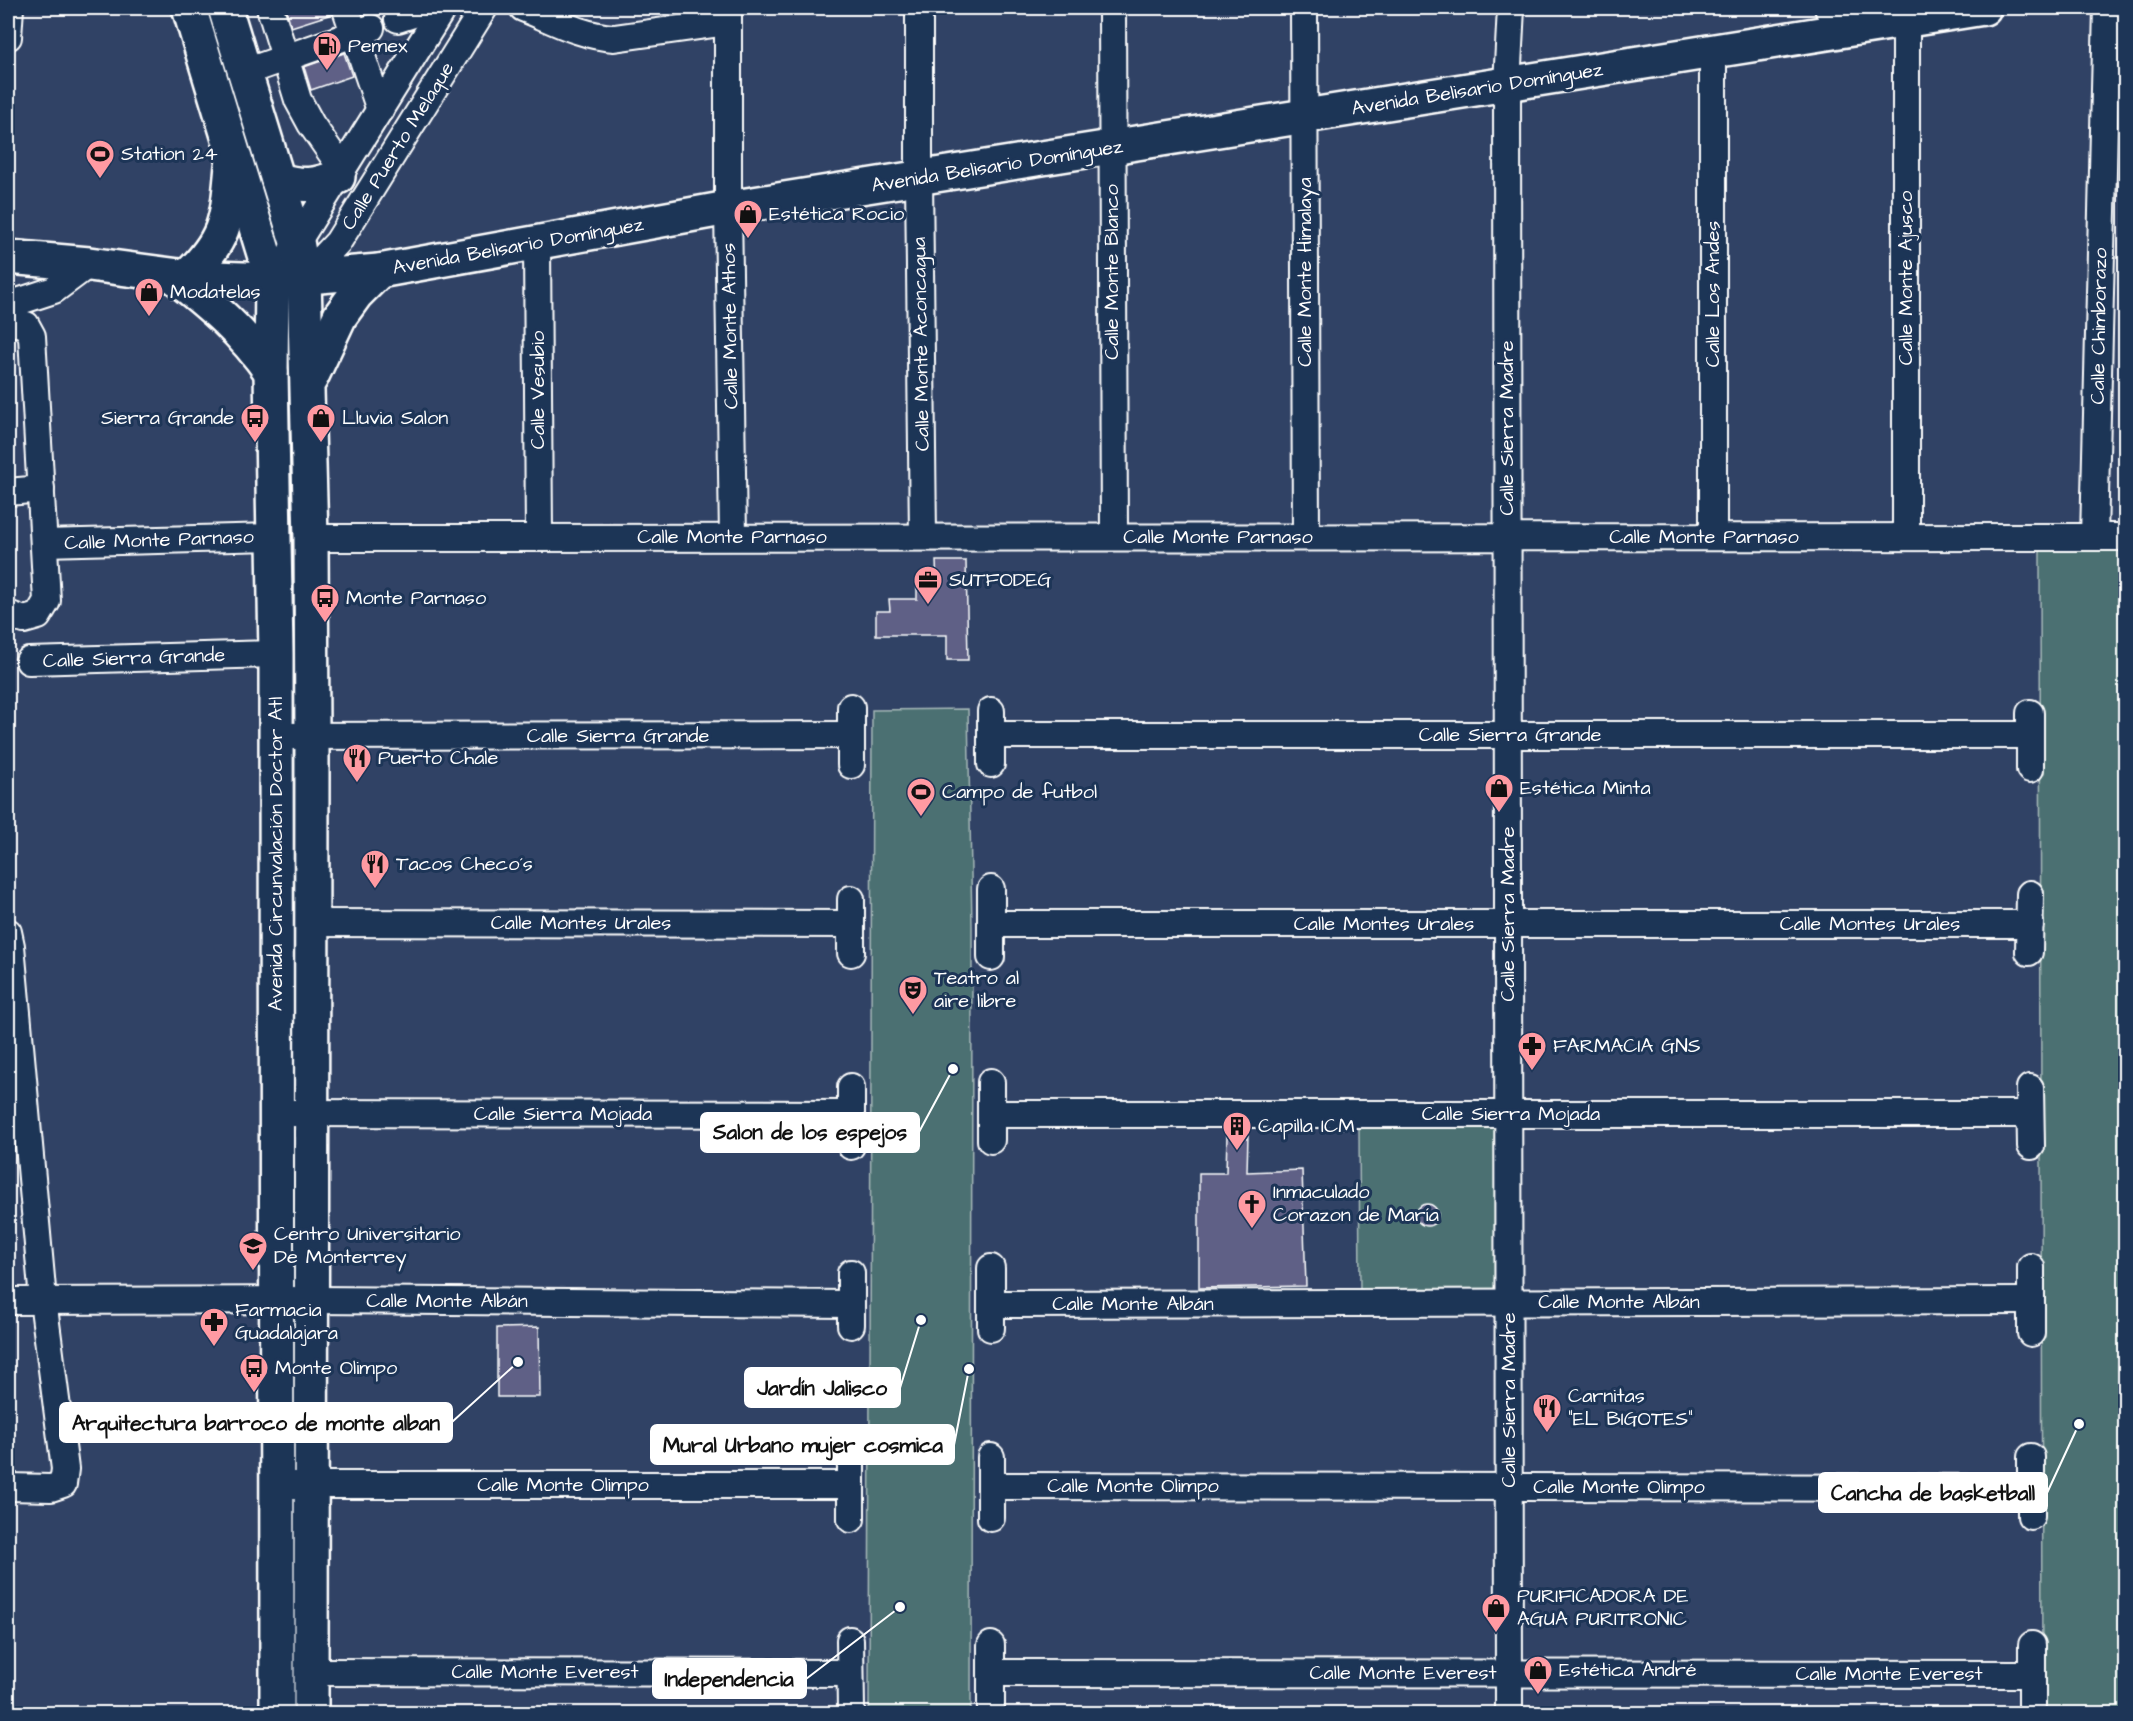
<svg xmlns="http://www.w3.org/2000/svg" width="2133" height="1721" viewBox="0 0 2133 1721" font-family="'Architects Daughter',sans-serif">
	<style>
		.green { fill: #4c7072; stroke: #a6b8b8; stroke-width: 1.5 }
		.building { fill: #5e6186; stroke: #fff; stroke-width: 1.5 }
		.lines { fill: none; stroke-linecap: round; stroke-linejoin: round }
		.minor-casing { stroke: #fff; stroke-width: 30 }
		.major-casing { stroke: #fff; stroke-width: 38 }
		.minor { stroke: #1d3557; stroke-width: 26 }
		.major { stroke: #1d3557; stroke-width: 33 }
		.labels { text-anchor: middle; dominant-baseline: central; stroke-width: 6; stroke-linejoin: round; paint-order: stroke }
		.poi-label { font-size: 20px; fill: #fff; stroke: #1d3557; text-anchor: start }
		.street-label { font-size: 20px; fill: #fff; stroke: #1d3557 }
		.leader { fill: none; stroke: #fff; stroke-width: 2 }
		.callout-dot { fill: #fff; stroke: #1d3557; stroke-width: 2 }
		.callout { fill: #fff; stroke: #fff; stroke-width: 2 }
		.callout-label { font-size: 21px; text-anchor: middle; font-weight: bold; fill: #111 }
	</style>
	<rect width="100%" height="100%" fill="#304265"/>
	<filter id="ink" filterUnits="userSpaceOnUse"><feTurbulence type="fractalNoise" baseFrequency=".0167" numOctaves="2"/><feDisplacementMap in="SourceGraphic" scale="12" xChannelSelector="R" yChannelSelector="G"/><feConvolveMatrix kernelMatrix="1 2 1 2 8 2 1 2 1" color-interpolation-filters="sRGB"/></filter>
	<g filter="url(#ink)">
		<g class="green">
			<path d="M2040 547 2125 548V1713H2042Z"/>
			<path d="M968 709 972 927 971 1713H869L872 710Z"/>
			<path d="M1359 1125 1497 1126 1496 1290 1360 1293Z"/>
		</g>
		<g class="building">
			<path d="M286 8H331L332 14 291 27Z"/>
			<path d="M344 53 352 76 311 90 304 67Z"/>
			<path d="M936 561H966L968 660H947V635H876V611H890L889 599H917V583H937Z"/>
			<path d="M1227 1135H1248L1247 1172 1302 1170 1306 1286 1199 1288V1173H1226Z"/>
			<circle cx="1427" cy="1215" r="11"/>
			<path d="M539 1327 540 1397H497V1328Z"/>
		</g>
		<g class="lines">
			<g class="minor-casing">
				<g id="minor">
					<path d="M270 8 298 100 311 124 343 170"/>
					<path d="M523 8C553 20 581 36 614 38L728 22"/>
					<path d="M728 8V208L733 537"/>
					<path d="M919 8V178L923 537"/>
					<path d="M1112 8 1114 537"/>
					<path d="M1304 8 1306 537"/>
					<path d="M1828 8 1838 31"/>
					<path d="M346 9 380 110"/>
					<path d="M398 19 432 8"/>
					<path d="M1906 20V537"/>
					<path d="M8 37 10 8"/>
					<path d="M1713 51V536"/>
					<path d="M245 72 371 28"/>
					<path d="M537 244 539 537"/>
					<path d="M291 252 443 8"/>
					<path d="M304 278 338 242 484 8"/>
					<path d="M8 305 54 290 89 264"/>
					<path d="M8 321 26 325 32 336 47 601 38 616 24 620 8 614"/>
					<path d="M8 492 41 489"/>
					<path d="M2094 537 2107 8"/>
					<path d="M311 538 2126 537"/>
					<path d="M44 543 274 537"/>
					<path d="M29 661 276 654"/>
					<path d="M2030 713V769"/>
					<path d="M991 735H2030"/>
					<path d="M276 736 851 735"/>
					<path d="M991 764V711"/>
					<path d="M851 765V707"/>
					<path d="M991 889V957"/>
					<path d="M312 923 851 924"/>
					<path d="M991 924H2030"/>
					<path d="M8 932 11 946 43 1300 65 1469 63 1484 51 1488 8 1487"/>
					<path d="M2029 952 2030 894"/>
					<path d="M851 953V899"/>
					<path d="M991 1082V1140"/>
					<path d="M2030 1088 2031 1146"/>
					<path d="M276 1113 851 1114"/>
					<path d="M991 1114H2030"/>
					<path d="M851 1146V1087"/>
					<path d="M2031 1267V1333"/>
					<path d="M851 1273V1325"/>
					<path d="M8 1301 312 1300 851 1304"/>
					<path d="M991 1304 2031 1301"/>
					<path d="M991 1328V1268"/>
					<path d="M991 1457V1518"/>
					<path d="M293 1485H851"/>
					<path d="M991 1486 2031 1488"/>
					<path d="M2031 1516V1457"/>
					<path d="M851 1519V1453"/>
					<path d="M850 1640 851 1709"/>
					<path d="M2032 1645V1705"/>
					<path d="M311 1672 850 1673"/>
					<path d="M991 1673 2032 1674"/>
					<path d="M991 1707V1645"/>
					<path d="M1509 1714 1507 84 1511 8"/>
				</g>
			</g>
			<g class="major-casing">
				<g id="major">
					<path d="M189 8 272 280 271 372 276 654 277 1714"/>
					<path d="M225 8 297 242 304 278 311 538 312 736 311 1714"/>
					<path d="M278 180C304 187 314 186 338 177"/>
					<path d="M8 257 89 264 187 277 272 280 379 271 728 208 1984 8"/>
					<path d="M174 276C212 306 243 332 271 372"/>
					<path d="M187 277C227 238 227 220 232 166"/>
					<path d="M311 378 340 316 356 294 379 271"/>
				</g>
			</g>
			<use href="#minor" class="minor"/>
			<use href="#major" class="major"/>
		</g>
	</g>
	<defs>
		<g id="fuel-pin" transform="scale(1.5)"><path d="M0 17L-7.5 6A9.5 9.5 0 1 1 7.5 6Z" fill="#ff9aa2" stroke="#1d3557"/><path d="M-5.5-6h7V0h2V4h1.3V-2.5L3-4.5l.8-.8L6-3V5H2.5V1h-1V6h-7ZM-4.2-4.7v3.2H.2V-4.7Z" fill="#111"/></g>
		<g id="stadium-pin" transform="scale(1.5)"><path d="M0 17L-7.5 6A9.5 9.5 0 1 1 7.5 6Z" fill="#ff9aa2" stroke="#1d3557"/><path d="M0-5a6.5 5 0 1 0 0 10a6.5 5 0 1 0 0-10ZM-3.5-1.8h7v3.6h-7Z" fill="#111"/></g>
		<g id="shop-pin" transform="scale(1.5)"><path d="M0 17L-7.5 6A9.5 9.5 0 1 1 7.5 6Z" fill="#ff9aa2" stroke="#1d3557"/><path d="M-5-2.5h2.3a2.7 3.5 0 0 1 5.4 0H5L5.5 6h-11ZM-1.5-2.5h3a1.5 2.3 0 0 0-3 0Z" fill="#111"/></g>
		<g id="bus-pin" transform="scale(1.5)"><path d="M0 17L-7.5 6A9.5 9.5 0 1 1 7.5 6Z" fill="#ff9aa2" stroke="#1d3557"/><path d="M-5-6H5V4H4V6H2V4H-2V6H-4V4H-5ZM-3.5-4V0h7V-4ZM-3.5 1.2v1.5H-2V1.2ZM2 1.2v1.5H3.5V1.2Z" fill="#111"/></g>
		<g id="office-pin" transform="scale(1.5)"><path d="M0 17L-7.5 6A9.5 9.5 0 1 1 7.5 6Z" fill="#ff9aa2" stroke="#1d3557"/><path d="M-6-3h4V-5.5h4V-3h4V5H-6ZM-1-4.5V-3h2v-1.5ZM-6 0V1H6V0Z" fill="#111"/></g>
		<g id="restaurant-pin" transform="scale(1.5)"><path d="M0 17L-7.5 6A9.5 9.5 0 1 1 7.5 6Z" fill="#ff9aa2" stroke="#1d3557"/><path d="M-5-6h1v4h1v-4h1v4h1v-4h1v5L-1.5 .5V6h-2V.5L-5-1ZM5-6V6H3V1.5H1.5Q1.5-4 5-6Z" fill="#111"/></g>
		<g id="theatre-pin" transform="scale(1.5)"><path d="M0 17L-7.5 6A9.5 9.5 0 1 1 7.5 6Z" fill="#ff9aa2" stroke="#1d3557"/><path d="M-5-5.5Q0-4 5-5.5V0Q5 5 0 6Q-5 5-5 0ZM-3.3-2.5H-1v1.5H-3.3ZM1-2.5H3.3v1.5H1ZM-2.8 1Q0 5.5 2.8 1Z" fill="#111"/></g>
		<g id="pharmacy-pin" transform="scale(1.5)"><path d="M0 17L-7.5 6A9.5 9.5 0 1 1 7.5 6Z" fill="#ff9aa2" stroke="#1d3557"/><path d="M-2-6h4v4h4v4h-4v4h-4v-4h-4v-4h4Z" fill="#111"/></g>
		<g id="building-pin" transform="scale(1.5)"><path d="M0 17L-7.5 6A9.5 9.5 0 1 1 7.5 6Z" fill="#ff9aa2" stroke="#1d3557"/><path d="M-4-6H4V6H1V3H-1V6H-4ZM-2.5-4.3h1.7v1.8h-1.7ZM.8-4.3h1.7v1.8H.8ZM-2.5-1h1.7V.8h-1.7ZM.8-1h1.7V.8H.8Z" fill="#111"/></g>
		<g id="church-pin" transform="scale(1.5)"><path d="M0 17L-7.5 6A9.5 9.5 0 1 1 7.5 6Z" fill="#ff9aa2" stroke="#1d3557"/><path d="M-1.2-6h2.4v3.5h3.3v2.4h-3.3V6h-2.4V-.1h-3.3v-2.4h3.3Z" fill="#111"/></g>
		<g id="university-pin" transform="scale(1.5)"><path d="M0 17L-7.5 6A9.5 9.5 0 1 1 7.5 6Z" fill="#ff9aa2" stroke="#1d3557"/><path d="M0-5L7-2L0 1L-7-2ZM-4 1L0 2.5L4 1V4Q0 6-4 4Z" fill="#111"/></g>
	</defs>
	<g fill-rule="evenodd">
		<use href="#fuel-pin" x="327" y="46"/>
		<use href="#stadium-pin" x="100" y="154"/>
		<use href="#shop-pin" x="748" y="214"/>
		<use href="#shop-pin" x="149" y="292"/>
		<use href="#bus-pin" x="255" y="418"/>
		<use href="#shop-pin" x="321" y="418"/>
		<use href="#office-pin" x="928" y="580"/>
		<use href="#bus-pin" x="325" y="598"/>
		<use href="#restaurant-pin" x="357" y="758"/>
		<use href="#shop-pin" x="1499" y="788"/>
		<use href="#stadium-pin" x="921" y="792"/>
		<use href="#restaurant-pin" x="375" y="864"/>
		<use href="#theatre-pin" x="913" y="990"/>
		<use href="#pharmacy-pin" x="1532" y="1046"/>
		<use href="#building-pin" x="1237" y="1126"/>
		<use href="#church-pin" x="1252" y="1204"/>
		<use href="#university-pin" x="253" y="1246"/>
		<use href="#pharmacy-pin" x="214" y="1322"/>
		<use href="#bus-pin" x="254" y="1368"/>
		<use href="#restaurant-pin" x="1547" y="1408"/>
		<use href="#shop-pin" x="1496" y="1608"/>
		<use href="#shop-pin" x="1538" y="1670"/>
	</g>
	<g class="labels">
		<g class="poi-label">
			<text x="348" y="46">Pemex</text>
			<text x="121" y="154">Station 24</text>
			<text x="769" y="214">Estética Rocio</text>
			<text x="170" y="292">Modatelas</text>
			<text x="234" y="418" text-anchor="end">Sierra Grande</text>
			<text x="342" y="418">Lluvia Salon</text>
			<text x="949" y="580">SUTFODEG</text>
			<text x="346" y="598">Monte Parnaso</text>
			<text x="378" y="758">Puerto Chale</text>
			<text x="1520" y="788">Estética Minta</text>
			<text x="942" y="792">Campo de futbol</text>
			<text x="396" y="864">Tacos Checo´s</text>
			<text x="934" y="978">Teatro al<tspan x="934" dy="23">aire libre</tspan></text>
			<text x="1553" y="1046">FARMACIA GNS</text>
			<text x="1258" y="1126">Capilla ICM</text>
			<text x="1273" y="1192">Inmaculado<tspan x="1273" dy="23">Corazon de María</tspan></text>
			<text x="274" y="1234">Centro Universitario<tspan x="274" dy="23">De Monterrey</tspan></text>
			<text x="235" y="1310">Farmacia<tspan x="235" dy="23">Guadalajara</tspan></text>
			<text x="275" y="1368">Monte Olimpo</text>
			<text x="1568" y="1396">Carnitas<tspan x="1568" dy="23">"EL BIGOTES"</tspan></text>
			<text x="1517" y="1596">PURIFICADORA DE<tspan x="1517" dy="23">AGUA PURITRONIC</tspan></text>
			<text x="1559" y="1670">Estética André</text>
		</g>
		<g class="street-label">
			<text transform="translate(1477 89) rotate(-9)">Avenida Belisario Domínguez</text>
			<text transform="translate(398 146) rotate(-58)">Calle Puerto Melaque</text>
			<text transform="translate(997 166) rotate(-9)">Avenida Belisario Domínguez</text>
			<text transform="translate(518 246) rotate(-10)">Avenida Belisario Domínguez</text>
			<text transform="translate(1112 272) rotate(-90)">Calle Monte Blanco</text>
			<text transform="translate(1305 272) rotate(-90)">Calle Monte Himalaya</text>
			<text transform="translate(1906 278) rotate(-90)">Calle Monte Ajusco</text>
			<text transform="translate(1713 294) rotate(-90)">Calle Los Andes</text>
			<text transform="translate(730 326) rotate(-91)">Calle Monte Athos</text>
			<text transform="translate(2099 326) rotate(-89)">Calle Chimborazo</text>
			<text transform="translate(921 344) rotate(-91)">Calle Monte Aconcagua</text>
			<text transform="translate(538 390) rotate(-90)">Calle Vesubio</text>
			<text transform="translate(1507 428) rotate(-90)">Calle Sierra Madre</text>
			<text x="732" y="537">Calle Monte Parnaso</text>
			<text x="1218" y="537">Calle Monte Parnaso</text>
			<text x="1704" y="537">Calle Monte Parnaso</text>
			<text transform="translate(159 540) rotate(-2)">Calle Monte Parnaso</text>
			<text transform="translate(134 658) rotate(-2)">Calle Sierra Grande</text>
			<text x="1510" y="735">Calle Sierra Grande</text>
			<text x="618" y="736">Calle Sierra Grande</text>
			<text transform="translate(276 854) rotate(-90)">Avenida Circunvalación Doctor Atl</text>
			<text transform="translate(1508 914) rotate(-90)">Calle Sierra Madre</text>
			<text x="581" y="923">Calle Montes Urales</text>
			<text x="1384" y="924">Calle Montes Urales</text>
			<text x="1870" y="924">Calle Montes Urales</text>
			<text x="563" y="1114">Calle Sierra Mojada</text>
			<text x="1511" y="1114">Calle Sierra Mojada</text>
			<text x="447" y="1301">Calle Monte Albán</text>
			<text x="1619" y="1302">Calle Monte Albán</text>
			<text x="1133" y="1304">Calle Monte Albán</text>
			<text transform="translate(1509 1400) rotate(-90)">Calle Sierra Madre</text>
			<text x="563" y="1485">Calle Monte Olimpo</text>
			<text x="1133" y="1486">Calle Monte Olimpo</text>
			<text x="1619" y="1487">Calle Monte Olimpo</text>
			<text x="545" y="1672">Calle Monte Everest</text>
			<text x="1403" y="1673">Calle Monte Everest</text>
			<text x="1889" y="1674">Calle Monte Everest</text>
		</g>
	</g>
	<path class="leader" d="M953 1069L919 1132M921 1320L900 1388M518 1362L452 1422M969 1369L954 1445M2079 1424L2047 1493M900 1607L806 1679"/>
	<g class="callout-dot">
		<circle cx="953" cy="1069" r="6"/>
		<circle cx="921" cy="1320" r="6"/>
		<circle cx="518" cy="1362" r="6"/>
		<circle cx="969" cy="1369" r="6"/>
		<circle cx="2079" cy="1424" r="6"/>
		<circle cx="900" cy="1607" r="6"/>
	</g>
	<g class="callout">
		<rect x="701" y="1113" width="218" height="39" rx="6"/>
		<rect x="745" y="1368" width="155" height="39" rx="6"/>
		<rect x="60" y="1403" width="392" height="39" rx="6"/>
		<rect x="651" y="1425" width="303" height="39" rx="6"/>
		<rect x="1819" y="1473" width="228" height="39" rx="6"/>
		<rect x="653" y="1659" width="153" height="39" rx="6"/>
	</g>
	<g class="callout-label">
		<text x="810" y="1139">Salon de los espejos</text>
		<text x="822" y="1395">Jardín Jalisco</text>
		<text x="256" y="1430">Arquitectura barroco de monte alban</text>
		<text x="803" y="1452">Mural Urbano mujer cosmica</text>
		<text x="1933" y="1500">Cancha de basketball</text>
		<text x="729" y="1686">Independencia</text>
	</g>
	<rect width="2133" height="1721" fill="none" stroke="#1d3557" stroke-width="30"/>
	<rect x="15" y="15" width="2103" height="1691" fill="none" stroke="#fff" stroke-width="2" filter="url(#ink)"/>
</svg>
